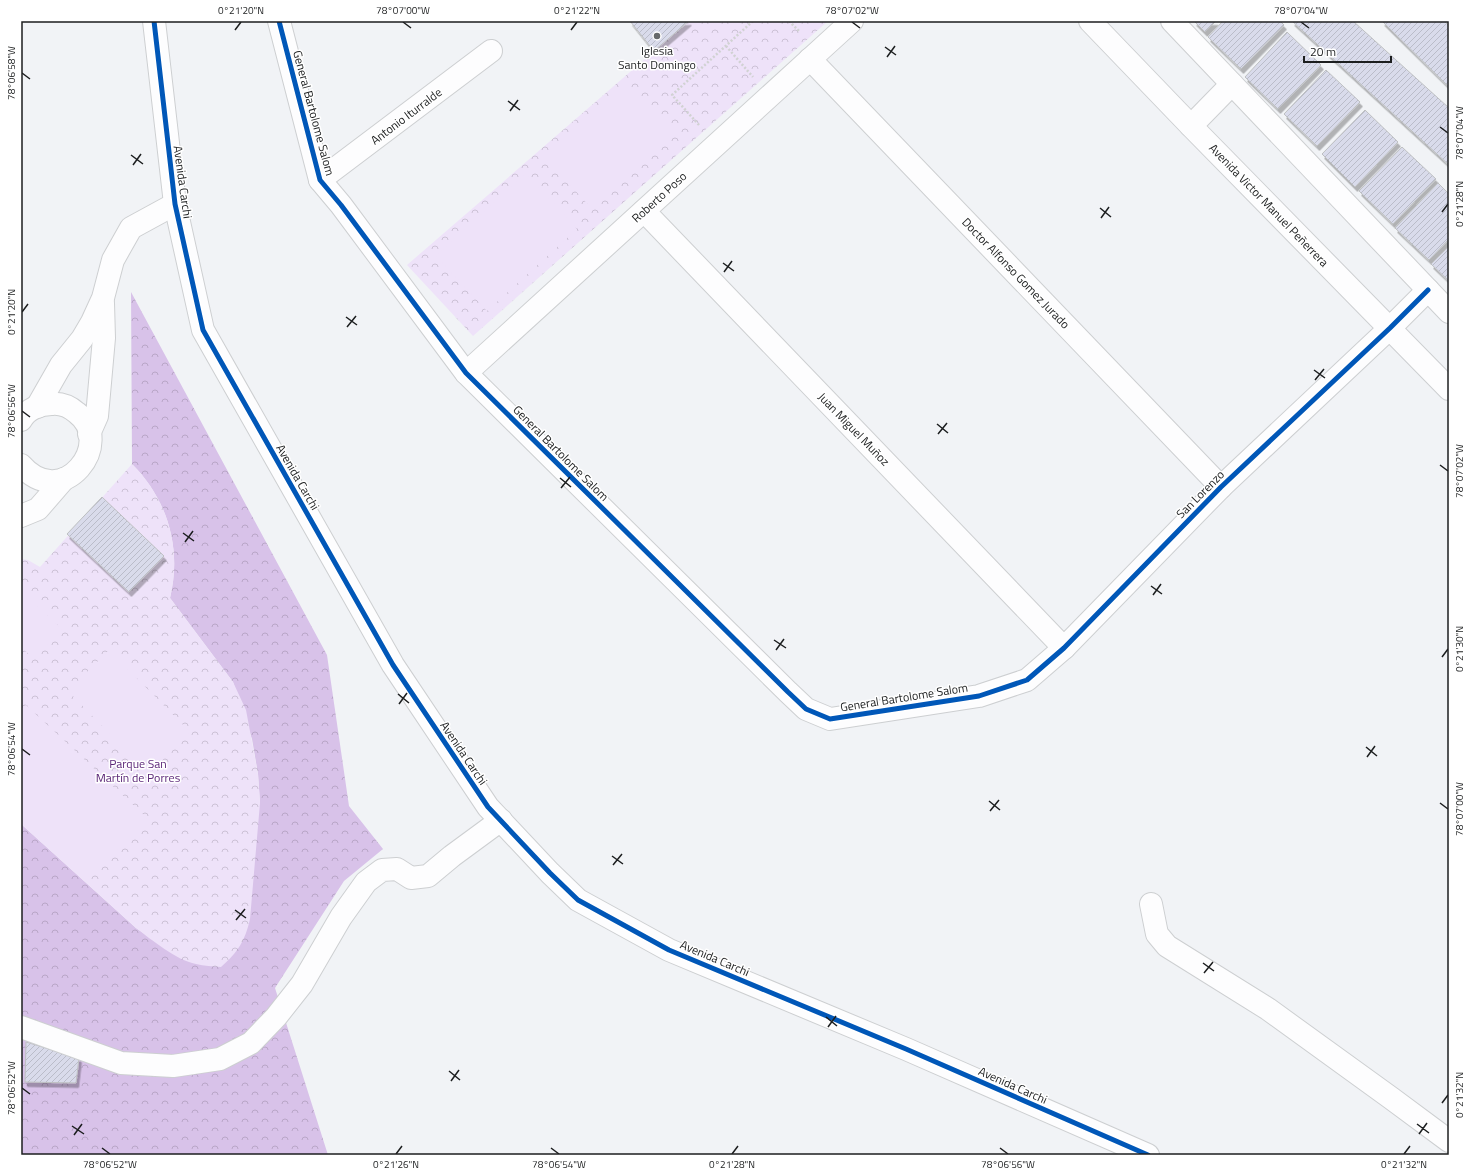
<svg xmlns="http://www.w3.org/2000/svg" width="1470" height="1176" viewBox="0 0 1470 1176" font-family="'Titillium Web',sans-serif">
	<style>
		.forest { fill: url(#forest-crowns) }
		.park { fill: url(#park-crowns) }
		.pitch { fill: #eee2f9 }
		.building { fill: url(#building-hatch); stroke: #bec0c2; filter: url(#shadow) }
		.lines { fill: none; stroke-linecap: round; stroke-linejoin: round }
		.minor-casing { stroke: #cdcfd1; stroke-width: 24 }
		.path { stroke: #d1d2d3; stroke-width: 2.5; stroke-dasharray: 2 2; stroke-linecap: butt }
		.minor { stroke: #fdfdfe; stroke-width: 22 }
		.cycleway-casing { stroke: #fff; stroke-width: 8 }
		.cycleway { stroke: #0057b8; stroke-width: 5 }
		.ticks { fill: none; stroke: #1c1e1f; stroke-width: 1.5 }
		.poi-dot { fill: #67696a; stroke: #fff; stroke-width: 1.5 }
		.labels { text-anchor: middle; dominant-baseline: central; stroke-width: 3; stroke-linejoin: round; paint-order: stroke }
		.poi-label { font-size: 12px; fill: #1c1e1f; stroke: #fff }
		.street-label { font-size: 12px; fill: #1c1e1f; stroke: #fff }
		.park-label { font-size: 12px; fill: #5a2577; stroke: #fff }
		.neatline { fill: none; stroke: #1c1e1f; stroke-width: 1.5 }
		.ticks-label { font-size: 10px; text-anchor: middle; fill: #1c1e1f }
	</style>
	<defs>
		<pattern id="forest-crowns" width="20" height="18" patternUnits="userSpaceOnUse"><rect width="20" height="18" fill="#d8c2e9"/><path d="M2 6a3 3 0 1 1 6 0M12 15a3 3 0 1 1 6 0" fill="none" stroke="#b9a6c7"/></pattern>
		<pattern id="park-crowns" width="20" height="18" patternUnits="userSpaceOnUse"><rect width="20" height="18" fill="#eee2f9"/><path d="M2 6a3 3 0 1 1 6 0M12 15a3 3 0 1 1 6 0" fill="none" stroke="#ccc1d5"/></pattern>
		<pattern id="building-hatch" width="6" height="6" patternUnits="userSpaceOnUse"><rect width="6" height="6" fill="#d9dbeb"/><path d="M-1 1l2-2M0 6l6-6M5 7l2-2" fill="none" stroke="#babcc9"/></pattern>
		<filter id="shadow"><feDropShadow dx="2.5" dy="4.5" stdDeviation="0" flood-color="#0004"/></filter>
	</defs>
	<rect width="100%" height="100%" fill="#f1f3f6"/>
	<path class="forest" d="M131 292 327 655 349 806 383 849 344 881 275 988 328 1155H21V824L136 928 179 957 260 803 258 774 252 739 233 682 170 598C182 549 168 500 132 464Z"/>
	<g class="park">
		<path d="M689 21H828L473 336 407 265Z"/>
		<path d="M132 464C168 500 182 549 170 598L233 682 246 710 258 774 260 803 250 919C245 941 238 952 221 967 213 966 204 966 196 964 176 960 152 940 136 928L21 824V559L28 560 40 567Z"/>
	</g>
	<g class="pitch">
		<path d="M629 85 674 135 593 210 547 160Z"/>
		<path d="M526 173 577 229 487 311 436 256Z"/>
		<path d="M21 590 62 629 34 659 21 647Z"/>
		<path d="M109 650 190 732 149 774 68 691Z"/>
		<path d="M26 705 147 818 89 880 21 817V710Z"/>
	</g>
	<g class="building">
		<path d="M630 21H689L654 51Z"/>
		<path d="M1194 21H1216L1205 32Z"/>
		<path d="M1223 21H1280L1284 25 1241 69 1208 37Z"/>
		<path d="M1292 21H1353L1449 108V165Z"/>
		<path d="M1382 21H1444L1449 26V87Z"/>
		<path d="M1287 32 1321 65 1278 109 1245 77Z"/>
		<path d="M1326 70 1360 102 1317 146 1284 114Z"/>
		<path d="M1365 110 1398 142 1355 187 1322 154Z"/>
		<path d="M1402 147 1436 179 1393 224 1359 191Z"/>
		<path d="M1438 183 1449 194V239L1429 260 1395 228Z"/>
		<path d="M1449 246V281L1431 264Z"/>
		<path d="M102 497 164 556 129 592 67 534Z"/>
		<path d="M26 1042 79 1058 76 1083 25 1082Z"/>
	</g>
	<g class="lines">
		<g class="minor-casing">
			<g id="minor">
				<path d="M154 21 175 204 203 330 393 665 488 807 550 873 578 900 669 950 906 1049 1148 1155"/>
				<path d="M279 21 320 180 341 205 466 373 788 692 806 709 830 719 979 696 1027 680 1064 648 1221 487 1390 328 1428 290"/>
				<path d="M1090 21 1191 126 1449 389"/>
				<path d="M1172 21 1449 312"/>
				<path d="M810 59 1221 487"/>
				<path d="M1191 126 1232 84"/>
				<path d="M320 180 491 51"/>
				<path d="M644 211 1064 648"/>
				<path d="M466 373 852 21"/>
				<path d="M37 407 61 365 82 339 92 322 103 298 113 260 131 228 175 204"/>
				<path d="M21 420C27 409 40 404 52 404 62 403 70 407 77 413 116 442 63 513 21 465"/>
				<path d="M89 434 97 416 104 338 103 303"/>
				<path d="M21 516 38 509 64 479"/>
				<path d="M1151 904 1157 934 1167 946 1268 1009 1391 1098 1449 1141"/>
				<path d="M21 1027 121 1063 173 1066 220 1059 251 1043 276 1017 302 984 341 917 366 882 382 870 397 869 411 878 428 876 452 856 501 820"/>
			</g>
		</g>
		<g class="path">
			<path d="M789 21 800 32"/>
			<path d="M726 46 753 77"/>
			<path d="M699 125 672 95 753 21"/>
		</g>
		<use href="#minor" class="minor"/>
		<g class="cycleway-casing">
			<g id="cycleway">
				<path d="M154 21 175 204 203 330 393 665 488 807 550 873 578 900 669 950 906 1049 1148 1155"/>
				<path d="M279 21 320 180 341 205 466 373 788 692 806 709 830 719 979 696 1027 680 1064 648 1221 487 1390 328 1428 290"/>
			</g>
		</g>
		<use href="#cycleway" class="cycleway"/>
	</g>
	<path class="ticks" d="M403 22 411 28M852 22 860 28M1301 22 1309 28M235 30 241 22M571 30 577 22M885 47 896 55M887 57 895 46M22 73 30 79M508 101 520 110M510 111 518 100M1440 127 1448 133M131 155 143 164M133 165 141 154M1100 208 1111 217M1442 212 1448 204M1101 218 1109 207M723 263 734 271M724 272 732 261M22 312 28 304M346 317 357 325M347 327 356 316M1314 370 1325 378M1315 380 1324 369M22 411 30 417M937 424 948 433M938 434 947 423M1440 465 1448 471M560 478 571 487M561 488 570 477M183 533 194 541M185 542 193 531M1151 586 1162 594M1153 595 1161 584M774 640 786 648M776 650 784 639M1442 657 1448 649M398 694 409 703M399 704 407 693M1366 747 1377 756M22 749 30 755M1367 757 1375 746M989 801 1000 810M1440 803 1448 809M990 811 999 800M612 856 623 864M613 865 622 854M235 910 246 918M236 920 245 909M1203 963 1214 971M1204 973 1213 962M826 1017 837 1026M828 1027 836 1016M449 1071 460 1080M451 1081 459 1070M22 1088 30 1094M1442 1103 1448 1095M1417 1124 1429 1133M72 1126 84 1134M1419 1134 1427 1123M74 1135 82 1124M102 1148 110 1154M551 1148 559 1154M1000 1148 1008 1154M396 1154 402 1146M732 1154 738 1146M1404 1154 1410 1146"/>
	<circle class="poi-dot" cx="657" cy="36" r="4"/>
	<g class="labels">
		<g class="poi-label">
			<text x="657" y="50">Iglesia<tspan x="657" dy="14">Santo Domingo</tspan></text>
		</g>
		<g class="street-label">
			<text transform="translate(314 113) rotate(75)">General Bartolome Salom</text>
			<text transform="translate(406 116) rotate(-37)">Antonio Iturralde</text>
			<text transform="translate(183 182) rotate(82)">Avenida Carchi</text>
			<text transform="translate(659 197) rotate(-42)">Roberto Poso</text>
			<text transform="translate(1269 205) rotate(46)">Avenida Victor Manuel Peñerrera</text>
			<text transform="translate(1016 273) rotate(46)">Doctor Alfonso Gomez Jurado</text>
			<text transform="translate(854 429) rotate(46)">Juan Miguel Muñoz</text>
			<text transform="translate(561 453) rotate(45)">General Bartolome Salom</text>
			<text transform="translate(298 477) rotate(60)">Avenida Carchi</text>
			<text transform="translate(1200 494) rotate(-45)">San Lorenzo</text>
			<text transform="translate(904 697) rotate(-9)">General Bartolome Salom</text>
			<text transform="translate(464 753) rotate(56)">Avenida Carchi</text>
			<text transform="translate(715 958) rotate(23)">Avenida Carchi</text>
			<text transform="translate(1013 1085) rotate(24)">Avenida Carchi</text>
		</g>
		<g class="park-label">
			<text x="138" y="763">Parque San<tspan x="138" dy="14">Martín de Porres</tspan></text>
		</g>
	</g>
	<rect width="1470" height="1176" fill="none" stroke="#ffffff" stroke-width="44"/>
	<path d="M1304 56v6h87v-6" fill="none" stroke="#1c1e1f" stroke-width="2"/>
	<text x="1310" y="56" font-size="12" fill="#1c1e1f" stroke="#ffffff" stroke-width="3" paint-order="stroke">20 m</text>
	<rect x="22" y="22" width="1426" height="1132" class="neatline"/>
	<g class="ticks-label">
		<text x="241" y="14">0°21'20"N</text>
		<text x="403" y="14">78°07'00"W</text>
		<text x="577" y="14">0°21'22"N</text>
		<text x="852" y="14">78°07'02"W</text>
		<text x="1301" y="14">78°07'04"W</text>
		<text transform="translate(11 73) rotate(-90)" y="4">78°06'58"W</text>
		<text transform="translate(1459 133) rotate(-90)" y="4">78°07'04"W</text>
		<text transform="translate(1459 204) rotate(-90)" y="4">0°21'28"N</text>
		<text transform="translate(11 312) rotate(-90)" y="4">0°21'20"N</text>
		<text transform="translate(11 411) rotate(-90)" y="4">78°06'56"W</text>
		<text transform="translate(1459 471) rotate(-90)" y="4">78°07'02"W</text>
		<text transform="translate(1459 649) rotate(-90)" y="4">0°21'30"N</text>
		<text transform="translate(11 749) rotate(-90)" y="4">78°06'54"W</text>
		<text transform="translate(1459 809) rotate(-90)" y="4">78°07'00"W</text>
		<text transform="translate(11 1088) rotate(-90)" y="4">78°06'52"W</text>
		<text transform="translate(1459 1095) rotate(-90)" y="4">0°21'32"N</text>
		<text x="110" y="1168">78°06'52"W</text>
		<text x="396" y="1168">0°21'26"N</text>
		<text x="559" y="1168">78°06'54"W</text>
		<text x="732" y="1168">0°21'28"N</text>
		<text x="1008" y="1168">78°06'56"W</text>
		<text x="1404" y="1168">0°21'32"N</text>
	</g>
</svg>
